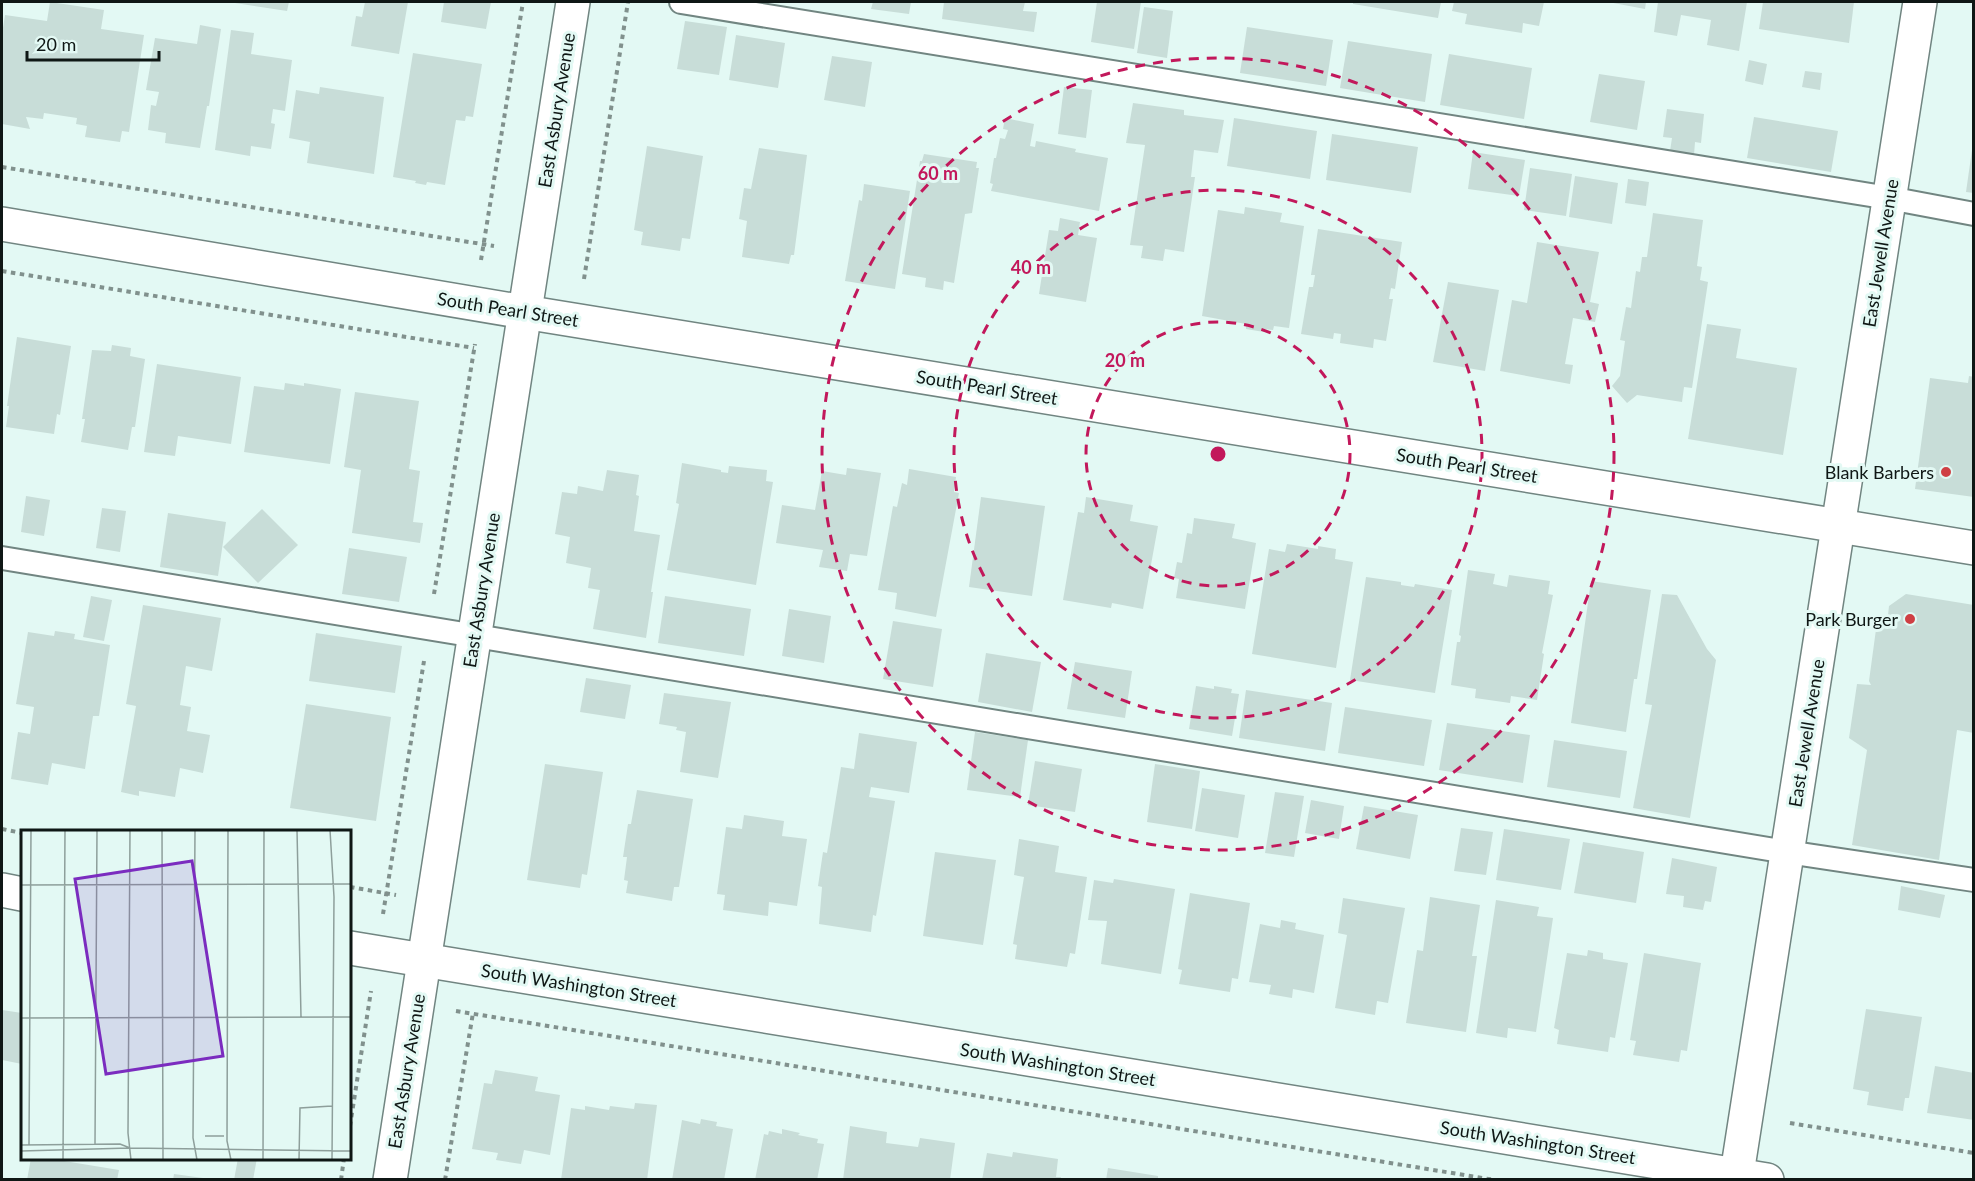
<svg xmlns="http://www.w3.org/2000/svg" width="1975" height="1181" viewBox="0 0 1975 1181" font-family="Lato,sans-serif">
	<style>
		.building { fill: #c8ddd8 }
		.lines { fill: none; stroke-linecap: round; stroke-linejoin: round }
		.lane-casing { stroke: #718581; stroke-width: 26 }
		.street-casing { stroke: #718581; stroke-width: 36 }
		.secondary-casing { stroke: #718581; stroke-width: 36 }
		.path { stroke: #81918d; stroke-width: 4; stroke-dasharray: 4.5 4.5; stroke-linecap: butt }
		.lane { stroke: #fff; stroke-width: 22 }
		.street { stroke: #fff; stroke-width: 33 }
		.secondary { stroke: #fff; stroke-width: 33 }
		.ring { fill: none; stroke: #c2185b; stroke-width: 3; stroke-dasharray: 10 8 }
		.poi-dot { fill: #cf3f44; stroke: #e3f9f4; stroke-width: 2 }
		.labels { text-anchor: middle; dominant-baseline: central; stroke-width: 6; stroke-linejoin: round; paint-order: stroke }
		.street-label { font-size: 18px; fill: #0f1715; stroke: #e3f9f4 }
		.poi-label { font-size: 18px; fill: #0f1715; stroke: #e3f9f4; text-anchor: end }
		.inset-road { fill: none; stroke: #8e9f9b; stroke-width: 1.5 }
		.view { fill: #7b2cbf; fill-opacity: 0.15; stroke: #7b2cbf; stroke-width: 3 }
		.inset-edge { fill: none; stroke: #0f1715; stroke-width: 3 }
		.centre { fill: #c2185b; stroke: #e3f9f4; stroke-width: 3 }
		.ring-label { font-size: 18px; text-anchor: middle; font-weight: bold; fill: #c2185b; stroke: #e3f9f4; stroke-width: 6; stroke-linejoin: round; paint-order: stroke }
	</style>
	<rect width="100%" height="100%" fill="#e3f9f4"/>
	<g class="building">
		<path d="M50 2 104 10 101 29 144 35 129 132 122 131 120 142 85 137 87 126 76 124 77 118 44 113 43 119 26 117 30 129 2 124V34L5 15 47 21Z"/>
		<path d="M235 2H289L287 11 235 3Z"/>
		<path d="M365 2H408L399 54 351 46 356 16 362 17Z"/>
		<path d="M444 2H491L486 29 441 22Z"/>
		<path d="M873 2H911L909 14 871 9Z"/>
		<path d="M944 2H1025L1023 11 1037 12 1034 32 942 19Z"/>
		<path d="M1097 2H1141L1134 49 1091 42Z"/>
		<path d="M1353 2H1441L1438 18 1353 4Z"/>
		<path d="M1454 2H1544L1539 26 1523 23 1522 33 1465 24 1467 14 1452 11Z"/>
		<path d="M1608 2H1646L1645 9Z"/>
		<path d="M1658 2H1747L1739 51 1707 45 1711 20 1681 15 1677 36 1654 32Z"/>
		<path d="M1763 2H1854L1849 43 1759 29Z"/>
		<path d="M1144 7 1173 11 1167 58 1137 53Z"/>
		<path d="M685 21 727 27 719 75 677 69Z"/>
		<path d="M200 25 221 29 209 106H207L200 148 165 143 166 133 148 130 151 105 156 106 159 92 146 90 155 38 197 44Z"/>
		<path d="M1247 27 1333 40 1326 86 1240 73Z"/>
		<path d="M231 30 254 33 251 54 292 60 285 111 273 109 271 123 275 124 271 149 251 146 250 156 215 150Z"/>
		<path d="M736 35 785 43 778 88 729 80Z"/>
		<path d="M1348 41 1432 54 1425 102 1340 88Z"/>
		<path d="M413 53 482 64 473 117 466 116 465 121 456 120 445 185 427 182 426 185 415 183 416 181 393 177Z"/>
		<path d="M1449 54 1532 68 1524 119 1440 105Z"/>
		<path d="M832 56 872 62 865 107 824 100Z"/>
		<path d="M1749 60 1767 64 1763 85 1745 81Z"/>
		<path d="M1805 71 1822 73 1820 90 1802 87Z"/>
		<path d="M1599 74 1645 81 1637 130 1590 122Z"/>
		<path d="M320 87 384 97 374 174 307 163 310 142 289 138 296 90 319 94Z"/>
		<path d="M1064 87 1092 90 1086 138 1058 134Z"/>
		<path d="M1133 103 1184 110V115L1224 120 1218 153 1194 150 1191 177H1195L1184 252 1165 249 1163 261 1141 258 1143 246 1130 245 1145 145 1126 143Z"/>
		<path d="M1667 109 1704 114 1701 143 1695 142 1694 155 1670 151 1672 138 1663 137Z"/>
		<path d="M1754 117 1838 131 1831 172 1747 158Z"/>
		<path d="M1005 118 1034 124 1030 146 1035 147 1036 141 1076 149 1075 152 1108 158 1099 211 991 191 993 184 990 183 994 158H996L1000 138 1005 139 1008 130 1003 129Z"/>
		<path d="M1234 118 1317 131 1310 179 1227 166Z"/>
		<path d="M1332 134 1418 147 1411 193 1326 180Z"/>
		<path d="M647 146 703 156 690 239 682 238 680 251 641 245 643 232 634 230Z"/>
		<path d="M759 148 807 155 794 255H791L789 264 742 257 747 221 739 219 744 188 751 189Z"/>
		<path d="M1972 150H1974V193L1966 192Z"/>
		<path d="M1473 152 1525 160 1519 196 1468 189Z"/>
		<path d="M924 154 977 162 976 168H979L972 213 965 214 954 283 944 281 943 290 925 287 926 278 902 274 920 161H922Z"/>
		<path d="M1530 168 1572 174 1566 216 1524 210Z"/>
		<path d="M1575 176 1618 183 1612 224 1569 217Z"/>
		<path d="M1628 179 1649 182 1646 206 1625 203Z"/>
		<path d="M864 184 910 191 895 289 845 281 859 200 862 201Z"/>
		<path d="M1245 207 1282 213 1280 222 1304 226 1289 328 1274 326 1273 330 1265 329 1264 332 1246 329V324L1202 316 1218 210 1244 214Z"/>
		<path d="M1653 213 1703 220 1697 266 1702 267 1700 280 1708 282 1692 388 1684 387 1682 402 1637 395 1627 403 1612 386 1620 376 1625 341 1620 340 1626 307 1631 308 1636 271 1640 272 1642 257H1647Z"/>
		<path d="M1060 218 1080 222 1078 235 1097 238 1086 302 1039 294 1049 230 1058 231Z"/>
		<path d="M1318 229 1402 242 1395 289 1391 288 1389 299H1393L1386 341 1374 339 1373 348 1340 343 1341 334 1334 333 1333 339 1301 334 1309 287H1313L1315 275H1311Z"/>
		<path d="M1537 242 1599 252 1590 302 1599 304 1595 322 1573 318 1565 364 1573 365 1570 384 1500 371 1512 300 1527 303Z"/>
		<path d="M1448 282 1499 290 1485 371 1433 362Z"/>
		<path d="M1707 324 1741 329 1736 358 1797 368 1783 455 1688 439Z"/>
		<path d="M17 337 71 346 60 415 57 414 54 434 6 427 9 406H7Z"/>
		<path d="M112 345 131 348 130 356 145 359 135 427H132L128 450 81 442 85 419H82L92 350 111 351Z"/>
		<path d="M157 364 241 377 231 444 178 436 175 456 144 452Z"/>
		<path d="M1969 376 1974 377V497L1915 489 1930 378 1968 383Z"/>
		<path d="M285 383 304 386V383L341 389 330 464 244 452 254 386 284 390Z"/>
		<path d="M355 392 419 401 409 469 420 471 413 522 423 523 420 543 352 533 361 470 344 467Z"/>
		<path d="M682 463 721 470V472L728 473 729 466 767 470 766 481 773 482 756 585 667 570 679 504 676 503Z"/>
		<path d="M847 468 881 473 867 556 850 554 847 571 819 567 823 550 776 543 782 505 815 510 822 471 846 475Z"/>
		<path d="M909 469 956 477 954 492 959 493 936 617 895 609 897 593 878 590 893 506 897 507 902 483 907 485Z"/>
		<path d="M607 470 639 475 636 495 639 496 634 531 660 535 651 592H653L646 638 593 629 600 590 588 588 591 568 566 563 570 537 555 534 562 492 577 494 578 486 603 491Z"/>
		<path d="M26 496 50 500 44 536 21 532Z"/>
		<path d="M981 497 1045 506 1032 596 969 587Z"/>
		<path d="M1086 497 1133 505 1130 521 1158 526 1143 609 1112 603 1111 608 1063 600 1078 512 1084 513Z"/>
		<path d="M102 508 126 511 120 552 96 548Z"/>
		<path d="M262 509 298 545 258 583 223 547Z"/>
		<path d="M168 513 226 522 218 576 160 567Z"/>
		<path d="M1194 518 1235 524 1232 538 1256 543 1245 609 1176 598 1179 579 1174 578 1177 562 1182 563 1187 533 1192 534Z"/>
		<path d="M1287 544 1318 549V546L1336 549 1335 559 1353 562 1336 668 1252 654 1269 549 1285 552Z"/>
		<path d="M349 548 407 557 399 602 342 594Z"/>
		<path d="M1468 570 1495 574 1493 584 1507 587 1509 575 1550 581 1548 594 1553 595 1542 653 1544 654 1537 700 1511 696 1510 703 1475 698 1476 689 1451 685 1457 642H1460L1461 636 1459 635Z"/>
		<path d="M1366 577 1401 582V585L1414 587 1415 584 1452 590 1435 693 1350 680Z"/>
		<path d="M1591 581 1651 590 1637 679H1634L1626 732 1571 723Z"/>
		<path d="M1662 594 1677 595 1707 649 1716 660 1690 818 1633 808 1652 705 1645 704Z"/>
		<path d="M1906 594 1974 605V733L1957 730 1939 860 1852 845 1867 750 1849 738 1857 684 1871 685 1869 681 1877 622 1888 615 1889 606Z"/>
		<path d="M91 596 112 600 104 641 83 637Z"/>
		<path d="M665 596 751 609 744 656 658 643Z"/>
		<path d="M143 605 221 618 212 671 186 666 180 705 191 707 187 731 210 735 203 773 180 768 175 797 139 791V796L121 792 136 706 126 704Z"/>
		<path d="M789 609 831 616 824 663 782 656Z"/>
		<path d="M893 621 942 629 933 687 883 679Z"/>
		<path d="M55 631 75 634 74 639 110 645 99 716H93L85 769 52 763 48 785 11 779 18 732 30 734 34 707 16 704 28 632 54 636Z"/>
		<path d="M316 633 402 646 395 693 309 681Z"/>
		<path d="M986 653 1041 662 1032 712 978 702Z"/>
		<path d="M1075 662 1132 671 1125 718 1067 709Z"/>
		<path d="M586 678 631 685 625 719 580 712Z"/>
		<path d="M1196 686 1214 689V686L1232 689 1231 693 1239 694 1232 736 1189 729Z"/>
		<path d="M1246 690 1332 703 1325 751 1239 738Z"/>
		<path d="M664 693 731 702 718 778 680 772 686 732 676 730 677 727 659 724Z"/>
		<path d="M306 704 391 717 376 821 290 808Z"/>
		<path d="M1345 707 1432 720 1424 766 1338 753Z"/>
		<path d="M1447 723 1530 735 1523 783 1439 770Z"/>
		<path d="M975 732 1028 740 1020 797 967 790Z"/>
		<path d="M859 733 917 742 909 793 871 787 869 797 895 801 876 916 873 915 871 932 819 924 822 887 818 886 823 852 827 853 841 767 854 769Z"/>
		<path d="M1554 740 1627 751 1620 798 1547 787Z"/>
		<path d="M1035 761 1082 769 1075 812 1028 805Z"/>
		<path d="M545 764 603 772 587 875 582 874 580 888 527 880Z"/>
		<path d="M1155 764 1200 771 1192 829 1147 822Z"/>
		<path d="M1202 788 1245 795 1238 838 1195 831Z"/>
		<path d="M637 790 693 799 679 887H674L672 901 626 893 628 881 624 880 627 857H623L628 824H631Z"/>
		<path d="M1275 792 1304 796 1294 857 1265 853Z"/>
		<path d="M1311 800 1344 806 1339 839 1305 833Z"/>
		<path d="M1364 806 1418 815 1410 859 1356 849Z"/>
		<path d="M744 815 784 821 782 836 807 839 797 906 769 902 768 916 723 910 725 895 717 894 726 827 742 829Z"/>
		<path d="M1461 828 1493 832 1486 875 1454 871Z"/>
		<path d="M1504 829 1570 839 1561 890 1496 880Z"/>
		<path d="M1019 839 1059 846 1055 872 1087 877 1075 954 1070 953 1067 967 1015 959 1017 945 1013 944 1024 877 1014 875Z"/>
		<path d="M1583 842 1644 852 1636 903 1574 893Z"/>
		<path d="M935 852 996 860 983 945 923 936Z"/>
		<path d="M1672 858 1717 867 1711 902 1705 901 1703 910 1683 907 1684 896 1666 894Z"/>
		<path d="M1114 879 1175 889 1161 974 1101 964 1107 921 1088 920 1094 880 1113 883Z"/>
		<path d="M1901 886 1945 895 1940 918 1898 910Z"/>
		<path d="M1190 893 1250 903 1238 979 1232 978 1230 992 1179 984 1182 970 1178 969Z"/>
		<path d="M1430 897 1480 905 1472 956H1477L1466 1032 1406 1023 1417 950 1423 951Z"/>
		<path d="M1343 898 1405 908 1388 1003 1377 1001 1375 1015 1335 1008 1347 935 1338 933Z"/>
		<path d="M1496 900 1539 907 1537 916 1553 918 1536 1032 1508 1028 1507 1038 1476 1033Z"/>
		<path d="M1281 920 1296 923 1295 929 1324 935 1314 993 1293 989 1292 998 1269 994 1271 985 1249 982 1260 924 1280 928Z"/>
		<path d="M1588 950 1603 953V959L1628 963 1615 1038 1610 1037 1608 1052 1557 1044 1559 1030 1554 1028 1567 953 1587 956Z"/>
		<path d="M1644 953 1701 963 1687 1051 1681 1050 1679 1062 1633 1055 1636 1041 1630 1040Z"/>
		<path d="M1866 1009 1922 1017 1909 1098H1905L1903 1111 1867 1105 1869 1092 1853 1089Z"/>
		<path d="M2 1010 22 1013V1064L2 1060Z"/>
		<path d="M1935 1066 1974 1073V1120L1927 1113Z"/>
		<path d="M495 1070 538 1077 535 1091 560 1095 550 1155 524 1150 521 1164 496 1160 498 1153 472 1149 484 1083 492 1084Z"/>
		<path d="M635 1103 657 1105 647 1180H561L571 1108 585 1110V1106L609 1110 610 1106 634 1109Z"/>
		<path d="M701 1119 717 1122 716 1126 733 1129 724 1180H672L682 1120 700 1124Z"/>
		<path d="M850 1126 887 1132 886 1143 918 1147 920 1138 955 1143 950 1180H843Z"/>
		<path d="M782 1129 800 1133 798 1135 818 1139 817 1143 824 1144 817 1180H755L764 1134 768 1135 769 1131 782 1134Z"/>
		<path d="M1013 1152 1058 1159 1056 1177H1061L1060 1180H982L987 1153 1012 1157Z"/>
		<path d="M31 1158H46L119 1170 117 1180H27Z"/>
		<path d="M238 1158H257L253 1180H234Z"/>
		<path d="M1108 1168 1158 1176V1180H1106Z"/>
		<path d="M174 1174 203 1178V1180H173Z"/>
	</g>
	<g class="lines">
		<g class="lane-casing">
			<g id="lane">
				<path d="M681 2 1889 198 1974 214"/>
				<path d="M2 558 1787 852 1974 880"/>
			</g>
		</g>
		<g class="street-casing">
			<g id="street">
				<path d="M2 890 22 894"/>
				<path d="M350 948 1767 1180"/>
				<path d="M390 1180 573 2"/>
				<path d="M1736 1180 1920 2"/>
			</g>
		</g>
		<g class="secondary-casing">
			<path id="secondary" d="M2 224 524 312 1974 548"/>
		</g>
		<g class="path">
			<path d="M2 167 494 246"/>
			<path d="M481 260 523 2"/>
			<path d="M2 271 474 348"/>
			<path d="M584 279 628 2"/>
			<path d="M434 594 475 344"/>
			<path d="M2 829 22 833"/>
			<path d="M350 887 396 895"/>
			<path d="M383 914 424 661"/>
			<path d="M456 1011 1495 1180"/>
			<path d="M1790 1123 1974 1153"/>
			<path d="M350 1126 371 991"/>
			<path d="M341 1180 344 1158"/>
			<path d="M445 1180 473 1013"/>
		</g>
		<use href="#lane" class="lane"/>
		<use href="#street" class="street"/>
		<use href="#secondary" class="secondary"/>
	</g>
	<g class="ring">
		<circle cx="1218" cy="454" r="132"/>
		<circle cx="1218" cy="454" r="264"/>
		<circle cx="1218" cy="454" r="396"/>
	</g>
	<g class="poi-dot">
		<circle cx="1946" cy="472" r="6"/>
		<circle cx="1910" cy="619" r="6"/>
	</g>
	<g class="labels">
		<g class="street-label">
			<text transform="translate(556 110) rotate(-81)">East Asbury Avenue</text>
			<text transform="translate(1880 253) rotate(-81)">East Jewell Avenue</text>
			<text transform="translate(508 309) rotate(9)">South Pearl Street</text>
			<text transform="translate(987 387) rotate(9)">South Pearl Street</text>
			<text transform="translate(1467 465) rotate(9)">South Pearl Street</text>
			<text transform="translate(481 590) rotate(-81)">East Asbury Avenue</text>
			<text transform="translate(1806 733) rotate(-81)">East Jewell Avenue</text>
			<text transform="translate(579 985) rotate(9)">South Washington Street</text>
			<text transform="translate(1058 1064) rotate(9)">South Washington Street</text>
			<text transform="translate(406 1071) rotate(-81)">East Asbury Avenue</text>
			<text transform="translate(1538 1142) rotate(9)">South Washington Street</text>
		</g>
		<g class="poi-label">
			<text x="1934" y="472">Blank Barbers</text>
			<text x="1898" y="619">Park Burger</text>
		</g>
	</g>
	<g transform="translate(21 830)">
		<rect width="330" height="330" fill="#e3f9f4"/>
		<path class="inset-road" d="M109 0 107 303 110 330M141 0 142 330M174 0 172 308 176 330M207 0 206 311 210 330M276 0 280 187M309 0 313 67 311 330M0 55 330 54M0 188 330 187M184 306H203M74 314 76 0M0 315 99 314 109 318M8 315 10 0M0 321 109 318 330 321M42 330 44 0M242 330 243 0M278 330 279 278 311 276"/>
		<path class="view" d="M171 31 202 226 85 244 54 49Z"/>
		<rect width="330" height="330" class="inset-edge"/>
	</g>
	<circle cx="1218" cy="454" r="9" class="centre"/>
	<g class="ring-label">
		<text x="938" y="180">60 m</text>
		<text x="1031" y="274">40 m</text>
		<text x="1125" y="367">20 m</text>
	</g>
	<rect width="1975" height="1181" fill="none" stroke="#0f1715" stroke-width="6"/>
	<path d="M27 51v9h132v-9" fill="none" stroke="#0f1715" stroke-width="3"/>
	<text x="36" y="51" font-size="18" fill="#0f1715" stroke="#e3f9f4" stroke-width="4.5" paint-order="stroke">20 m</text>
</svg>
